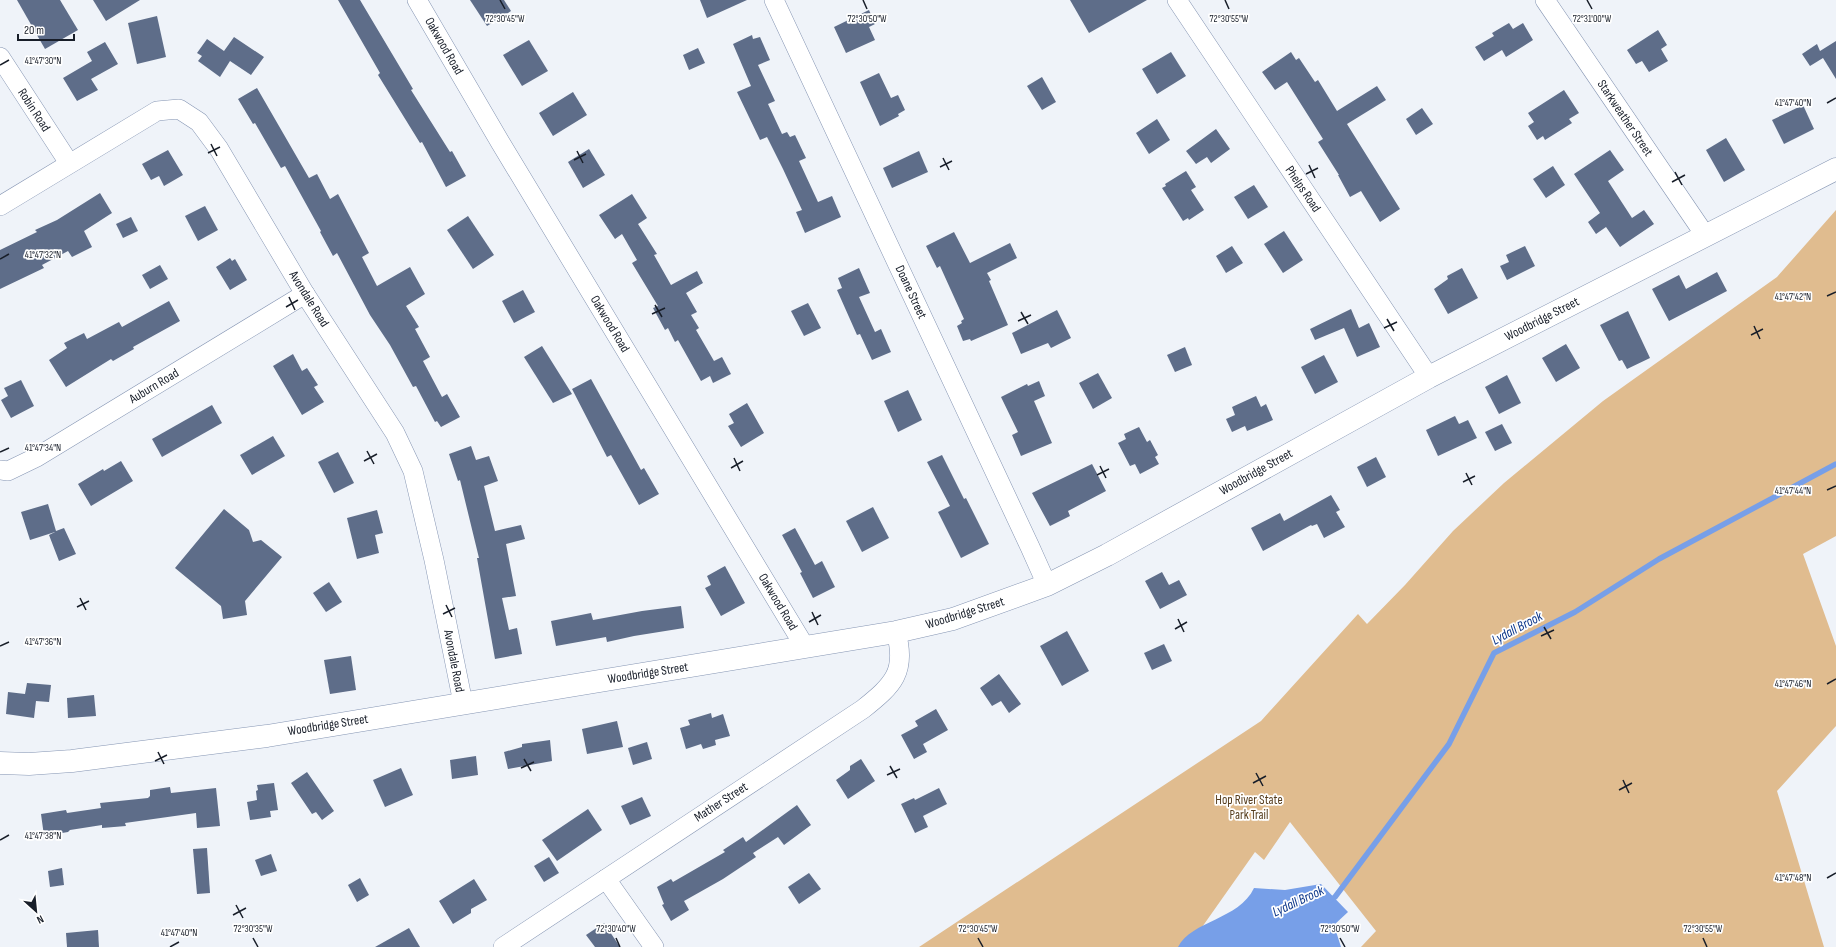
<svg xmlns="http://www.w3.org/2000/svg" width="1836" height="947" viewBox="0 0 1836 947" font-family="'Sofia Sans Condensed',sans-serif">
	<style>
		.green { fill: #e0bc8f }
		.water { fill: #779fe8 }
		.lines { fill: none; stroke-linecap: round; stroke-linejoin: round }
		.stream { stroke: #779fe8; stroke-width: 5.5 }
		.building { fill: #5e6d89 }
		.minor-casing { stroke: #8595b3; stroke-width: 20 }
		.secondary-casing { stroke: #8595b3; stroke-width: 23 }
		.minor { stroke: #fff; stroke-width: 19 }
		.secondary { stroke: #fff; stroke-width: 22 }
		.ticks { fill: none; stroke: #181e29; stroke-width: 1.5 }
		.labels { text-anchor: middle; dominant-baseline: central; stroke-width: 3.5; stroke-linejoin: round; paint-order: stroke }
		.street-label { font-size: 13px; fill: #181e29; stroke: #fff }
		.park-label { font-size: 13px; fill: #553c1c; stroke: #fff }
		.water-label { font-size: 14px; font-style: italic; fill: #0d378a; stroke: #fff }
		.ticks-label { font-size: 10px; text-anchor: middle; fill: #181e29; stroke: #fff; stroke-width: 3.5; stroke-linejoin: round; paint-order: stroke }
	</style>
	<rect width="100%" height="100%" fill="#eff3f9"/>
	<path class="green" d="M1836 210V536L1803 554 1836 646V726L1777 791 1824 947H1361L1376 931 1290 822 1264 860 1255 852 1188 947H919L1261 721 1358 614 1367 624 1405 585 1453 531 1504 483 1603 401 1777 277Z"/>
	<path class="water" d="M1321 884 1348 912 1334 925 1341 947H1178C1192 920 1239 920 1254 888L1285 890Z"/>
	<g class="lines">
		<path class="stream" d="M1330 900 1335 897 1449 744 1494 653 1575 612 1659 559 1836 464"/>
	</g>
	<g class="building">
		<path d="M17 0H60L78 30 45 49Z"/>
		<path d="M93 0H140L106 21Z"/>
		<path d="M338 0H360L413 89 411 90 450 152 452 151 466 176 446 187 422 142 420 143 378 75 380 73Z"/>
		<path d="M470 0H504L511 11 487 26Z"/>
		<path d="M700 0H747L707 18Z"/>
		<path d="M1070 0H1147L1089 33Z"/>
		<path d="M869 10 875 24 869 27 875 40 846 53 834 27Z"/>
		<path d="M157 16 166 57 137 64 128 23Z"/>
		<path d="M1509 23 1513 29 1523 23 1533 40 1506 57 1502 50 1484 61 1475 47 1494 36 1492 33Z"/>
		<path d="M1658 30 1667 45 1661 49 1668 61 1649 72 1642 61 1636 64 1627 50Z"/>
		<path d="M752 35 753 39 760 37 770 60 758 65 775 101 768 104 782 134 787 132 790 137 795 135 806 158 799 161 818 202 832 196 841 217 805 233 796 212 802 210 783 169 767 137 760 140 737 92 751 86 733 44Z"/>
		<path d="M234 37 264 57 251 75 230 61 220 77 198 61 202 56 197 53 207 39 224 51Z"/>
		<path d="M529 40 548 71 522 86 503 55Z"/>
		<path d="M1836 41V79L1823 58 1810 66 1802 54 1817 44 1820 51Z"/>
		<path d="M105 42 118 64 91 79 98 90 77 101 63 78 92 61 87 52Z"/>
		<path d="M698 48 705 63 689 70 683 55Z"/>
		<path d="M1171 52 1186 76 1157 94 1142 69Z"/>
		<path d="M1291 52 1296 60 1299 58 1315 82 1318 80 1337 111 1377 86 1386 100 1347 124 1400 209 1380 222 1361 191 1350 197 1338 175H1339L1318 142 1323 139 1287 82 1275 90 1262 72Z"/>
		<path d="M879 73 891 98 898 95 905 110 898 114 899 116 880 126 860 82Z"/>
		<path d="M1042 77 1056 102 1042 110 1027 86Z"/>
		<path d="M257 88 309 178 317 174 330 199 338 194 369 253 362 257 377 286 410 267 425 294 406 306 419 327 415 329 430 357 423 361 442 397 447 394 460 417 441 427 437 421 435 422 416 386 413 387 390 345 370 315 337 253 333 256 320 232 321 231 285 166 281 168 255 123 253 124 238 99Z"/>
		<path d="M1564 90 1579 113 1569 119 1572 123 1545 140 1543 136 1537 140 1528 126 1534 122 1528 113Z"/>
		<path d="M573 92 587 115 553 136 539 113Z"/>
		<path d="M1803 105 1814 129 1784 144 1772 120Z"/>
		<path d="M1422 108 1433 124 1416 135 1406 119Z"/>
		<path d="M1157 119 1170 140 1149 154 1136 133Z"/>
		<path d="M1216 129 1230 149 1211 163 1207 157 1196 164 1186 151Z"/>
		<path d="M1726 138 1745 170 1724 182 1706 150Z"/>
		<path d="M589 149 605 175 583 188 568 162Z"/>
		<path d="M168 150 183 175 164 186 159 176 151 180 142 164Z"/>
		<path d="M1610 150 1624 170 1608 181 1632 218 1644 210 1654 224 1620 247 1606 227 1596 234 1588 222 1600 213 1574 174Z"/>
		<path d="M919 151 928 172 892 188 883 168Z"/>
		<path d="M1553 166 1565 185 1546 198 1533 179Z"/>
		<path d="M1186 171 1196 187 1191 190 1204 210 1189 220 1188 218 1183 221 1162 188 1166 186 1165 184Z"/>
		<path d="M1254 185 1268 207 1248 219 1234 197Z"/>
		<path d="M100 193 112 213 84 231 92 247 72 257 68 251 42 265 44 268 0 289V250L37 232 35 230 57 220Z"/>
		<path d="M632 194 647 218 638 224 657 254 654 255 671 285 697 271 703 283 686 293 697 312 691 315 699 328 696 330 714 361 722 357 731 374 713 383 710 376 701 381 678 340 675 342 668 328 665 330 653 308 658 306 632 263 637 260 622 234 615 239 599 215Z"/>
		<path d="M205 206 218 230 198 241 185 216Z"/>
		<path d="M468 216 494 255 473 269 447 230Z"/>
		<path d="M131 217 138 231 123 238 116 224Z"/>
		<path d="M1284 231 1303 260 1283 273 1264 244Z"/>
		<path d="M954 232 970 263 1010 243 1017 258 987 273 991 280 989 281 1008 325 971 341 970 339 963 341 957 326 962 323 961 321 964 319 940 266 937 268 926 246Z"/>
		<path d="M1232 246 1243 263 1226 273 1216 256Z"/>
		<path d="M1525 246 1535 266 1507 280 1500 266 1509 262 1506 255Z"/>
		<path d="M230 258 232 261 235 259 247 280 230 290 216 267Z"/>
		<path d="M160 265 168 279 150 289 142 275Z"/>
		<path d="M859 268 870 293 859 297 875 332 881 329 891 352 872 360 860 334 857 335 837 290 842 288 838 278Z"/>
		<path d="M1462 268 1478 298 1448 314 1434 289 1448 279 1447 276Z"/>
		<path d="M1717 272 1727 291 1669 321 1652 289 1679 275 1686 289Z"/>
		<path d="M523 290 535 312 514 323 502 301Z"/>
		<path d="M169 301 180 321 133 347 134 349 113 361 111 359 66 387 49 360 67 348 64 343 84 333 87 339 119 322 122 327Z"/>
		<path d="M808 303 821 328 804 336 791 311Z"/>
		<path d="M1351 309 1359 328 1369 323 1380 347 1357 357 1344 328 1315 340 1310 329Z"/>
		<path d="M1057 310 1071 338 1051 348 1048 343 1021 354 1012 333Z"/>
		<path d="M1628 311 1650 358 1627 369 1622 360 1619 361 1600 325Z"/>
		<path d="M1566 344 1580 368 1556 382 1542 358Z"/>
		<path d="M542 346 572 394 553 403 524 357Z"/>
		<path d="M1185 347 1192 365 1175 372 1167 355Z"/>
		<path d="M293 354 302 371 307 368 318 385 314 387 324 402 302 415 273 366Z"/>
		<path d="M1324 355 1338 382 1315 394 1301 367Z"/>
		<path d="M1098 373 1112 398 1093 409 1079 383Z"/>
		<path d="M1507 375 1521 403 1499 414 1485 387Z"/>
		<path d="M591 379 641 470 644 468 659 494 639 505 611 455 607 457 572 389Z"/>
		<path d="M21 380 34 406 11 418 1 400 8 396 4 388Z"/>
		<path d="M1039 381 1045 396 1034 401 1052 443 1021 456 1012 435 1018 432 1001 397 1027 384 1028 386Z"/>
		<path d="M908 390 922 420 898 432 884 401Z"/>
		<path d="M1256 396 1261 407 1266 404 1273 420 1247 431 1245 426 1232 432 1226 419 1235 415 1232 407Z"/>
		<path d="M747 403 764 433 741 447 728 426 734 423 729 414Z"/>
		<path d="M212 405 222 423 162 457 152 439Z"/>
		<path d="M1455 416 1459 424 1468 420 1477 438 1438 456 1426 430Z"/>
		<path d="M1502 424 1512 443 1495 451 1485 432Z"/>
		<path d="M1139 427 1147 442 1150 440 1158 455 1155 457 1159 464 1140 474 1135 464 1130 466 1118 443 1126 439 1124 434Z"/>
		<path d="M273 436 285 456 252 475 240 455Z"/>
		<path d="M471 446 476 460 489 456 498 481 484 486 495 531 521 525 525 539 506 544 516 596 502 598 509 630 517 628 522 654 495 659 477 558H479L460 480 458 481 449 454Z"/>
		<path d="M338 452 354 483 334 493 318 462Z"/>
		<path d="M942 455 964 499 966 498 989 544 961 558 938 512 950 506 927 462Z"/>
		<path d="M1376 457 1386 477 1367 487 1357 467Z"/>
		<path d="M121 461 133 481 91 506 78 484 103 469 104 471Z"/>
		<path d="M1092 464 1106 491 1068 511 1070 516 1050 526 1032 493Z"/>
		<path d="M1331 495 1340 510 1336 512 1345 527 1324 538 1317 524 1312 526 1311 525 1263 551 1251 528 1280 513 1284 521Z"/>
		<path d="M48 504 56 531 64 528 76 554 59 561 49 535 55 532 30 540 21 512Z"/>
		<path d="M873 507 889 538 862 552 846 521Z"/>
		<path d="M224 509 249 530 253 542 261 540 282 557 245 601 247 615 223 619 221 606 175 568Z"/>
		<path d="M377 510 383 533 375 535 379 553 357 559 347 518Z"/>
		<path d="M795 528 815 565 822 561 835 587 813 598 800 573 802 572 782 535Z"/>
		<path d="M725 566 745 603 721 616 705 588 711 585 707 576Z"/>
		<path d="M1162 572 1169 585 1179 580 1187 595 1160 609 1145 581Z"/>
		<path d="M329 582 342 602 326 612 313 593Z"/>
		<path d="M681 606 684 628 634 636 607 642 606 637 556 646 551 621 591 613 593 620 642 611Z"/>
		<path d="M1067 631 1089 671 1062 686 1040 646Z"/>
		<path d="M1164 644 1172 661 1152 670 1144 653Z"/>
		<path d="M351 656 356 690 330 694 324 660Z"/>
		<path d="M999 674 1021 704 1009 713 1001 701 992 706 980 688Z"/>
		<path d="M27 683 51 685 49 702 36 701 34 718 6 714 8 692 25 694Z"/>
		<path d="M94 695 96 716 68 718 67 698Z"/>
		<path d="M936 709 948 730 923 744 927 752 914 759 901 735 918 726 915 721Z"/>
		<path d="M711 713 712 718 723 714 730 736 715 740 716 745 703 749 701 744 686 749 680 728 690 725 688 720Z"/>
		<path d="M617 721 623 747 587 754 582 729Z"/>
		<path d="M550 740 552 761 508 769 504 752 522 747V744Z"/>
		<path d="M647 742 652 759 633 765 628 748Z"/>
		<path d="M476 756 478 775 452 779 450 760Z"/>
		<path d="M861 759 875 781 848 799 836 780 850 770V766Z"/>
		<path d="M401 768 413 795 385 807 373 780Z"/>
		<path d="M307 772 334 811 322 820 316 812 312 814 291 783Z"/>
		<path d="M274 783 278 810 270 811 271 817 250 820 247 802 257 800 256 791 258 790 257 785Z"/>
		<path d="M170 787 171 793 216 788 220 826 197 828 196 813 125 823 126 826 102 828V825L70 830 68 832 44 836 41 814 66 810 67 813 101 808 100 803 148 798 150 796V790Z"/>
		<path d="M939 788 947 804 923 816 928 827 915 833 901 804 914 798 915 800Z"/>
		<path d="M642 797 651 816 630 825 621 806Z"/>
		<path d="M797 805 811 825 784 845 778 837 753 853 756 857 723 879 684 901 689 910 671 921 662 905 664 904 657 887 671 879 673 882 725 852 723 850 743 837 746 842Z"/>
		<path d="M588 809 602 830 557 861 542 840Z"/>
		<path d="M207 848 210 893 197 894 193 849Z"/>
		<path d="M271 854 277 871 261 876 255 860Z"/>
		<path d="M549 857 559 873 544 882 534 866Z"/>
		<path d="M62 868 64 885 50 887 48 871Z"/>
		<path d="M809 873 821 889 799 904 788 887Z"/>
		<path d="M360 878 369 895 357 902 348 885Z"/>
		<path d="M474 879 487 900 471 909V913L453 924 439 901Z"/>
		<path d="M604 923 620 947H595L586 935Z"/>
		<path d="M409 928 420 947H375Z"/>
		<path d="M98 930 99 947H67L66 933Z"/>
	</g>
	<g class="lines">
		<g class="minor-casing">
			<g id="minor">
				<path d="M417 0 500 142 805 647"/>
				<path d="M774 0 1030 547 1047 585"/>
				<path d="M1177 0 1429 377"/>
				<path d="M1545 0 1705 235"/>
				<path d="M0 57 69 163"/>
				<path d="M0 206 157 111 179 109 199 122 219 149 305 294 395 433 413 471 434 560 463 703"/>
				<path d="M0 470 8 471 37 457 305 294"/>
				<path d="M606 879 654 947"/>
				<path d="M503 947 863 709C893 685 907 672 896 632"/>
			</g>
		</g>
		<g class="secondary-casing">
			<path id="secondary" d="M0 763 29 764 72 761 267 736 896 632 953 619 1047 585 1107 555 1429 377 1836 169"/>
		</g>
		<use href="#minor" class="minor"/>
		<use href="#secondary" class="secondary"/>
	</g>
	<path class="ticks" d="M500 0 505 9M863 0 867 9M1225 0 1229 9M1587 0 1592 9M0 65 9 60M1827 103 1836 98M211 144 217 156M577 151 583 163M208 153 220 147M943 158 949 170M574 160 586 154M1309 165 1315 178M940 167 952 161M1675 172 1682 185M1306 174 1318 168M1672 182 1685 175M0 259 9 254M1827 296 1836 292M289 297 295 310M655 305 662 317M286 307 298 300M1021 312 1028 324M652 314 665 308M1387 319 1394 331M1018 321 1031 315M1754 326 1760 339M1384 328 1397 322M1751 335 1763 329M367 451 374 464M0 452 9 448M734 458 740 471M364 461 377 454M1100 466 1106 478M731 468 743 461M1466 473 1472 485M1097 475 1109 469M1463 482 1475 476M1827 490 1836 486M80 598 86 610M446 605 452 617M77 607 89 601M812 612 818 625M443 614 455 608M1178 619 1184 632M809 622 821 615M1544 627 1551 639M1175 629 1187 622M1541 636 1554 630M0 646 9 642M1827 684 1836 679M158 752 164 764M524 759 531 771M155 761 167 755M890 766 897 778M521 768 534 762M1256 773 1263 786M887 775 900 769M1623 780 1629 793M1253 783 1266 776M1619 790 1632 783M0 840 9 835M1827 878 1836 873M236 905 243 918M233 915 246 908M253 938 258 947M616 938 620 947M978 938 983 947M1340 938 1345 947M1703 938 1707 947M170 947 179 942"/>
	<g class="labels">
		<g class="street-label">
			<text transform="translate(444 46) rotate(60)">Oakwood Road</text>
			<text transform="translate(34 110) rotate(57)">Robin Road</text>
			<text transform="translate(1625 118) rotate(56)">Starkweather Street</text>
			<text transform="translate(1303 189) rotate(56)">Phelps Road</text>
			<text transform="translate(911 292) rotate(65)">Doane Street</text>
			<text transform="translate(309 299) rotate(58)">Avondale Road</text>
			<text transform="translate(1542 319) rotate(-27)">Woodbridge Street</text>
			<text transform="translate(610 324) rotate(59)">Oakwood Road</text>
			<text transform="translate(154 386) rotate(-31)">Auburn Road</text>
			<text transform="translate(1256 472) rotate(-29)">Woodbridge Street</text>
			<text transform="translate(778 602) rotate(59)">Oakwood Road</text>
			<text transform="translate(965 613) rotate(-17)">Woodbridge Street</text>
			<text transform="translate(454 661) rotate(79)">Avondale Road</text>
			<text transform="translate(648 673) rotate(-9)">Woodbridge Street</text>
			<text transform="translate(328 725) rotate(-9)">Woodbridge Street</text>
			<text transform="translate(721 802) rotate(-33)">Mather Street</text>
		</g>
		<g class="park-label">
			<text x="1249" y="800">Hop River State<tspan x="1249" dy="15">Park Trail</tspan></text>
		</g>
		<g class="water-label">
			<text transform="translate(1517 628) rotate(-28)">Lydall Brook</text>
			<text transform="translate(1298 901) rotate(-25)">Lydall Brook</text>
		</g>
	</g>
	<g class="ticks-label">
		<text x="505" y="22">72°30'45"W</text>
		<text x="867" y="22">72°30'50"W</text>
		<text x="1229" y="22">72°30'55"W</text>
		<text x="1592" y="22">72°31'00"W</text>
		<text x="43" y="64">41°47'30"N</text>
		<text x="1793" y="106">41°47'40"N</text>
		<text x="43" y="258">41°47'32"N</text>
		<text x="1793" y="300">41°47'42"N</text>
		<text x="43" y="451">41°47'34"N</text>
		<text x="1793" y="494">41°47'44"N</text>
		<text x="43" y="645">41°47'36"N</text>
		<text x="1793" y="687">41°47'46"N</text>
		<text x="43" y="839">41°47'38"N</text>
		<text x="1793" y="881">41°47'48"N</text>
		<text x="253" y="932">72°30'35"W</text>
		<text x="616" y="932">72°30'40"W</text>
		<text x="978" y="932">72°30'45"W</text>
		<text x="1340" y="932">72°30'50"W</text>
		<text x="1703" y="932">72°30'55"W</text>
		<text x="179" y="936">41°47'40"N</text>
	</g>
	<g transform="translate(36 911) rotate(153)" stroke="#ffffff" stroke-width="3" paint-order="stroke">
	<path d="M0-3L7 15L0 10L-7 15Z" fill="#181e29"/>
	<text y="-6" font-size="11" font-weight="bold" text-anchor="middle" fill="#181e29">N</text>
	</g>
	<path d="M18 34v6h56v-6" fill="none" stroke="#181e29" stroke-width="2"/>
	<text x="24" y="34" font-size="12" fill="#181e29" stroke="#ffffff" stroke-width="3" paint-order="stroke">20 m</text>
</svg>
